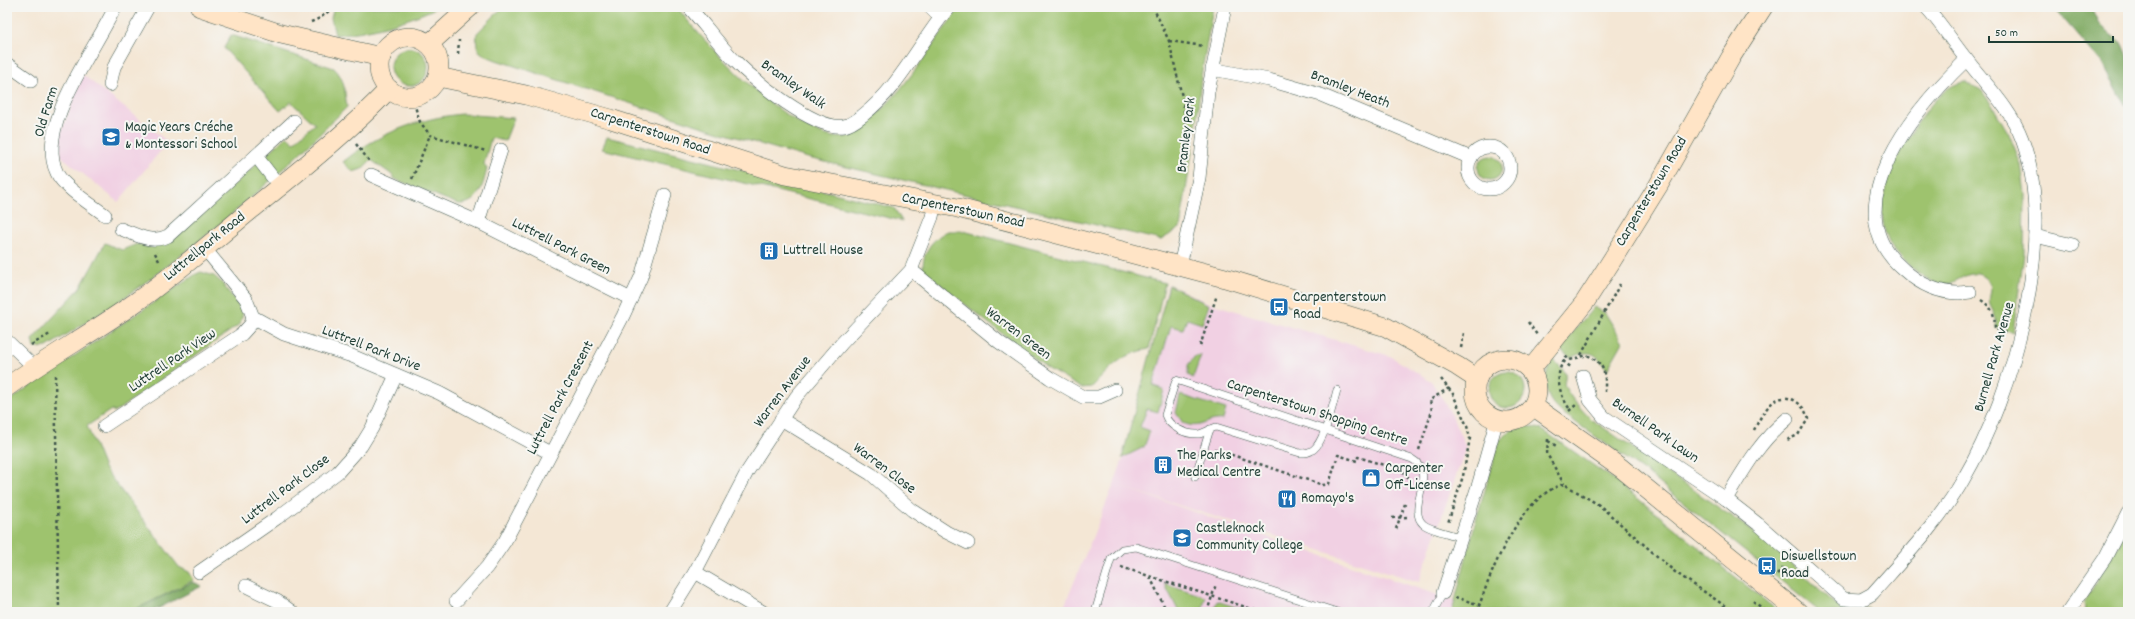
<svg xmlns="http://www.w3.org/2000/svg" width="2135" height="619" viewBox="0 0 2135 619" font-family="Dekko,sans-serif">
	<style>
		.built { fill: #f1d0e3 }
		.green { fill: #9ec36e; stroke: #5e8051 }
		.forest { fill: #7ea961; stroke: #4e734a }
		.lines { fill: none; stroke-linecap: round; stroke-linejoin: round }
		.lane-casing { stroke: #3f564c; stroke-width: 8 }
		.street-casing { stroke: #3f564c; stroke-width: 14 }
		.secondary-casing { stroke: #3f564c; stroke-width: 20 }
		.path { stroke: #3f564c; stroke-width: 2.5; stroke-dasharray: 3 3; stroke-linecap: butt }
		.lane { stroke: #fff; stroke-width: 7 }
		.street { stroke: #fff; stroke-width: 13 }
		.secondary { stroke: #ffe4c6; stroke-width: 19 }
		.labels { text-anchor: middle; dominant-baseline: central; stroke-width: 4; stroke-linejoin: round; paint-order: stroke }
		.street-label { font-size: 15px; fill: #1f3d34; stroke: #f6f6f2 }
		.poi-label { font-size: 15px; fill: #1f3d34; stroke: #f6f6f2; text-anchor: start }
	</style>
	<rect width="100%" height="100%" fill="#f6f6f2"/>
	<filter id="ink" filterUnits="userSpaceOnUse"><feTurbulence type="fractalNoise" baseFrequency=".025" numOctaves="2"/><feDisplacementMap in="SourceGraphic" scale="8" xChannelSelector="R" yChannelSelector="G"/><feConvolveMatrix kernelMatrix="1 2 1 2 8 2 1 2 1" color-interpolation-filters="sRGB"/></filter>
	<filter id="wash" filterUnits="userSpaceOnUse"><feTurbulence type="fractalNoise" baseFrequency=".012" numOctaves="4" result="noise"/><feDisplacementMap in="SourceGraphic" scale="16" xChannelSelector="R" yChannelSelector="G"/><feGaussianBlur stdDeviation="0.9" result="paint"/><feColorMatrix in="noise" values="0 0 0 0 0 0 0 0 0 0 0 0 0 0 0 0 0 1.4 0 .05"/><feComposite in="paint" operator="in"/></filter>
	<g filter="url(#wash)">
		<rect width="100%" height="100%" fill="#f4e7d5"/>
		<g class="built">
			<path d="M83 75 168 142 118 202 61 156 60 135Z"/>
			<path d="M1168 284 1209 303 1390 356 1431 381 1449 410 1466 447 1419 582 1119 486 1455 601 1452 612H1062L1114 484 1130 439Z"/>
		</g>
		<g class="green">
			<path d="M334 7H438C404 23 372 31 335 35L331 18Z"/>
			<path d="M503 7H677C701 40 810 159 854 134 862 129 870 121 877 114 910 83 933 43 960 7H1213L1201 77 1197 120 1180 228 1161 240 808 158 719 132 496 60C479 53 475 52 477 33Z"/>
			<path d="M231 35 334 68C346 80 344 91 347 107 278 177 202 243 121 300 97 316 72 331 47 347L34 348 32 340 80 288 105 243 122 250 137 244 148 247 168 244 287 136 294 142 315 124 291 102 280 111 224 48Z"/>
			<circle cx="409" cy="67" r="19"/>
			<path d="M1966 82 1981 90 1992 105 2009 134 2021 164 2025 194 2024 254 2013 332 1996 327C1997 316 1993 313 1990 304 1987 296 1996 288 1986 279 1970 263 1955 289 1938 284 1925 279 1910 267 1901 257 1897 252 1890 246 1888 240 1871 202 1896 155 1917 124 1928 108 1945 83 1966 82Z"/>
			<path d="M462 114 514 118 505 141 491 138 484 164 487 169C483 185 479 205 458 204L395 179 391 174 371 160 362 169 353 172 343 162C376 134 420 118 462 114Z"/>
			<path d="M607 137 894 208 902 221 602 149Z"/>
			<circle cx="1490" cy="168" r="12"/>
			<path d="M948 231H963L1165 283 1149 349C1120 355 1112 366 1092 387L1081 388 1047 368 982 318 923 270C922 252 933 238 948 231Z"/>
			<path d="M201 272 214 276 221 282 240 307 243 313 240 324 115 412 111 410 87 426 104 468 179 567 189 572 194 580 130 612H7V403L28 387 196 274Z"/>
			<path d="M1169 285 1209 305 1202 324 1187 319 1183 329 1171 326 1153 385 1164 390 1158 412 1147 409 1140 427 1150 431 1144 447 1122 458Z"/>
			<path d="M1594 307 1605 313 1623 342 1607 370C1597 353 1590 348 1571 358L1559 349Z"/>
			<path d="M1201 355 1193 378 1188 375V365L1195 356Z"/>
			<path d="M1552 360C1557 363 1563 368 1565 374 1566 378 1563 382 1565 387 1571 399 1582 410 1591 419L1748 528 1772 546 1840 608 1851 612 1868 608 1870 612H1820L1648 474 1560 411C1543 396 1542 379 1552 360Z"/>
			<circle cx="1507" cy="390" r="18"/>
			<path d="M1180 395 1226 409 1223 420C1206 418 1202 431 1183 423L1176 413Z"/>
			<path d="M1526 426 1541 429 1616 481 1779 612H1452L1476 520 1500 440 1512 430Z"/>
			<path d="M2128 528V612H2085L2084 601Z"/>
			<path d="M1164 583 1206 597 1201 612H1179Z"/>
			<path d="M1217 601 1251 612H1213Z"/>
		</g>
		<g class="forest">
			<path d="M2053 7H2091L2098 22 2110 34 2123 44 2128 56V110L2102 63Z"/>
			<path d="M193 582 202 586 151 612H130Z"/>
		</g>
	</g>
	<g filter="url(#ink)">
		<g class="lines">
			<g class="lane-casing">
				<g id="lane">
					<path d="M1337 390C1333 404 1325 440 1314 449 1310 453 1305 453 1300 453L1216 427C1210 429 1205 433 1199 434 1186 435 1169 427 1165 415L1176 380 1412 459C1438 473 1406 508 1423 524 1430 530 1452 534 1461 538"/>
					<path d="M1195 477 1210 429"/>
					<path d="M1095 612 1111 559 1122 549 1136 547 1337 612"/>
					<path d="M1433 612 1443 593"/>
				</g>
			</g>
			<g class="street-casing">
				<g id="street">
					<path d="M689 7C704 24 718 43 734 60 754 80 815 131 844 126 850 125 857 120 862 116 900 87 919 43 949 7"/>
					<path d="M930 7 940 17"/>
					<path d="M1966 60C1918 106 1829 208 1904 270 1923 287 1944 296 1970 292"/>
					<path d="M7 64 31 81"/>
					<path d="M1212 69 1269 80 1321 95 1471 158"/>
					<path d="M110 85 114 67 148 7"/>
					<circle cx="1489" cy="168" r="21"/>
					<path d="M256 156 280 187"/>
					<path d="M371 175 478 222 631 299"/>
					<path d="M105 215C92 205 63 187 57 173 34 126 97 48 115 7"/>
					<path d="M478 222 501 150"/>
					<path d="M121 229C137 235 151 244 168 236L294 121"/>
					<path d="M2035 236 2073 245"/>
					<path d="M205 249 246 299 253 317 284 334 352 356 439 393 550 453"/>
					<path d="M1180 266 1199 178 1208 92 1225 7"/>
					<path d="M911 270 999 342 1050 378 1083 397H1099L1115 390"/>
					<path d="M7 341 34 367"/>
					<path d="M1583 376 1590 400 1604 417 1726 499 1758 524 1844 599 1861 600 1872 594C1904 558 1939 522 1963 480 2014 393 2058 237 2022 139 2011 109 1986 85 1967 60 1953 43 1941 23 1926 7"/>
					<path d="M781 419 871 474 912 510 946 532 968 543"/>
					<path d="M104 426 242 334 251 324 253 317"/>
					<path d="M1726 499C1745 468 1759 442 1787 419"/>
					<path d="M199 572 277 518 338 472 361 446 372 428 396 375"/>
					<path d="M695 572 763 612"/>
					<path d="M246 586 277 601 292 612"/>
					<path d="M1443 593 1479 483 1497 419"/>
					<path d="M456 601 487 567 505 541 623 316 641 277 665 195"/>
					<path d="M670 612 695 572 747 472 796 397 842 343 911 270 932 217 935 203"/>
					<path d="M2068 612 2105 558 2128 513"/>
				</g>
			</g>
			<g class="secondary-casing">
				<g id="secondary">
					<path d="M200 7 281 34 381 57"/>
					<circle cx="409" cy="67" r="30"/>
					<path d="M429 44 470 7"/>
					<path d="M438 77 526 95 611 119 785 175 958 208 1225 278 1386 327 1457 366 1477 379"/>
					<circle cx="1506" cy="390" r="31"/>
					<path d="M1530 370 1585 302 1612 260 1658 186 1731 57 1763 7"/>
					<path d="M7 387C48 357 94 332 136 302 177 273 214 240 252 209 299 171 347 133 389 89"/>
					<path d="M1533 406 1621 468 1798 612"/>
				</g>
			</g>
			<g class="path">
				<path d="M1153 7 1169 41 1183 101 1188 143"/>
				<path d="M311 22 320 18 334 7"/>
				<path d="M1169 41 1204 46"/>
				<path d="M458 54 459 40"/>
				<path d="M412 97 420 122 430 135 486 151"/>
				<path d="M356 144 370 162"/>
				<path d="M412 179 430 135"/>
				<path d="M155 253 160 263"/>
				<path d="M1981 300C1993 308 1995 315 1995 329L2006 333"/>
				<path d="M1528 322 1537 335"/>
				<path d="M31 345 50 334"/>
				<path d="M1200 346 1217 295"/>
				<path d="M1461 348 1464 333"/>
				<path d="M1581 355 1620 284"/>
				<path d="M1563 361 1572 368"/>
				<path d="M55 375 59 612"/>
				<path d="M1441 379 1453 394 1467 426 1470 438 1463 476 1448 523"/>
				<path d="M1569 408C1558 392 1554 373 1566 357L1570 360 1587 355C1607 365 1605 374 1605 392"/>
				<path d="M1569 411 1577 404"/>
				<path d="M1754 430C1758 422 1763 412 1769 406 1783 389 1804 401 1808 419L1798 435 1785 441"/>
				<path d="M1548 439 1547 454 1564 484"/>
				<path d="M1548 441 1558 447"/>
				<path d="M1214 449 1323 485 1329 484 1338 455 1357 461 1358 457 1400 470 1405 473 1410 480"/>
				<path d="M1419 450 1432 411 1430 400 1449 388"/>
				<path d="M1392 518 1408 517"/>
				<path d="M1396 529 1405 504"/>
				<path d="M1121 567 1261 612"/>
				<path d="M1777 574 1785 566"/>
				<path d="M1150 577 1167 612"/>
				<path d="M1455 597 1480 605"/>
				<path d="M1753 601 1767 612"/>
				<path d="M1207 612 1216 584"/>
				<path d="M1477 612C1491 571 1519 497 1564 484L1599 505 1675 572 1734 612"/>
			</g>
			<use href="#lane" class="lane"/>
			<use href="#street" class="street"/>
			<use href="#secondary" class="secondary"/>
		</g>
	</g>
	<defs>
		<g id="school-square" transform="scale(1)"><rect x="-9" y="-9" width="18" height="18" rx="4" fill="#1f6fb2" stroke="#f6f6f2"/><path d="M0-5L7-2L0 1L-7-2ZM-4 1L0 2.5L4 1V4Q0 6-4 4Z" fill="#fff"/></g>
		<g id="building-square" transform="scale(1)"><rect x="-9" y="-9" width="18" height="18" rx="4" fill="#1f6fb2" stroke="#f6f6f2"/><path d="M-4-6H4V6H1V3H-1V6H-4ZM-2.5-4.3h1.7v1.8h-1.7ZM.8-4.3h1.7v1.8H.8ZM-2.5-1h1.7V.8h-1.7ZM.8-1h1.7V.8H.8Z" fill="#fff"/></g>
		<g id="bus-square" transform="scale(1)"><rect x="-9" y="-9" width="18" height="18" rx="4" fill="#1f6fb2" stroke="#f6f6f2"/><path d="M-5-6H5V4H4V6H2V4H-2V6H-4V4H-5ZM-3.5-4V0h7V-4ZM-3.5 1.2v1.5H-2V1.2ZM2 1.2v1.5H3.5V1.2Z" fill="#fff"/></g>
		<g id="shop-square" transform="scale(1)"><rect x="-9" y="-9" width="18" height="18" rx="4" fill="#1f6fb2" stroke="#f6f6f2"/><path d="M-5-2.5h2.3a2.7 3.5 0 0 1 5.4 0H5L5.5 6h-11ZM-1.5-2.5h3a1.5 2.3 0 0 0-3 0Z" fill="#fff"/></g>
		<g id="restaurant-square" transform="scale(1)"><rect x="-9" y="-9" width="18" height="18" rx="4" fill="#1f6fb2" stroke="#f6f6f2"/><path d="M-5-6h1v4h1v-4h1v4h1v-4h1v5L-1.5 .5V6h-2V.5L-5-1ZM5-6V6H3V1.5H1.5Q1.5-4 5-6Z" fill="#fff"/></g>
	</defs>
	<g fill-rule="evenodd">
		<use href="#school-square" x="111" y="137"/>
		<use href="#building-square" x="769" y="251"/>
		<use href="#bus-square" x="1279" y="307"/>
		<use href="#building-square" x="1163" y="465"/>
		<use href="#shop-square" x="1371" y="478"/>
		<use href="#restaurant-square" x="1287" y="499"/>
		<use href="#school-square" x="1182" y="538"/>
		<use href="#bus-square" x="1767" y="566"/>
	</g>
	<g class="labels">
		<g class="street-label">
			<text transform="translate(793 85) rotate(35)">Bramley Walk</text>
			<text transform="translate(1350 90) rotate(21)">Bramley Heath</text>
			<text transform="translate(47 112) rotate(-73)">Old Farm</text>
			<text transform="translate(650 132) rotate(18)">Carpenterstown Road</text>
			<text transform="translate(1187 135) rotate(-83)">Bramley Park</text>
			<text transform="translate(1652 192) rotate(-59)">Carpenterstown Road</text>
			<text transform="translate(963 211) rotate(12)">Carpenterstown Road</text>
			<text transform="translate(205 247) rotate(-39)">Luttrellpark Road</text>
			<text transform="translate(561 247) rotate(27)">Luttrell Park Green</text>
			<text transform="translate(1018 334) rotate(37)">Warren Green</text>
			<text transform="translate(371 349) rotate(21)">Luttrell Park Drive</text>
			<text transform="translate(1995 357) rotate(-74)">Burnell Park Avenue</text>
			<text transform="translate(173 361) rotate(-34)">Luttrell Park View</text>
			<text transform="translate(783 392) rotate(-53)">Warren Avenue</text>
			<text transform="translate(561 398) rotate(-62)">Luttrell Park Crescent</text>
			<text transform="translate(1317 413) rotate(18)">Carpenterstown Shopping Centre</text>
			<text transform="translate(1655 431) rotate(35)">Burnell Park Lawn</text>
			<text transform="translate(884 469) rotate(37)">Warren Close</text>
			<text transform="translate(286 490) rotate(-37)">Luttrell Park Close</text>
		</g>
		<g class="poi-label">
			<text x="125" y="128">Magic Years Créche<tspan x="125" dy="17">&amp; Montessori School</tspan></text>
			<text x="783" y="251">Luttrell House</text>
			<text x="1293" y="298">Carpenterstown<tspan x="1293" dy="17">Road</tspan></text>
			<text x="1177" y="456">The Parks<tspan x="1177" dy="17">Medical Centre</tspan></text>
			<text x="1385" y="469">Carpenter<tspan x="1385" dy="17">Off-License</tspan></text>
			<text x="1301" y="499">Romayo's</text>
			<text x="1196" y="529">Castleknock<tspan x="1196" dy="17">Community College</tspan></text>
			<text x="1781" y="557">Diswellstown<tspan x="1781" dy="17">Road</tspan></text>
		</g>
	</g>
	<rect width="2135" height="619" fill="none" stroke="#f6f6f2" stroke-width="24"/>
	<path d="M1989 36v6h124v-6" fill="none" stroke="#1f3d34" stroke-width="2"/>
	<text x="1995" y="36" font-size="12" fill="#1f3d34" stroke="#f6f6f2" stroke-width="3" paint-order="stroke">50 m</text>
</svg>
